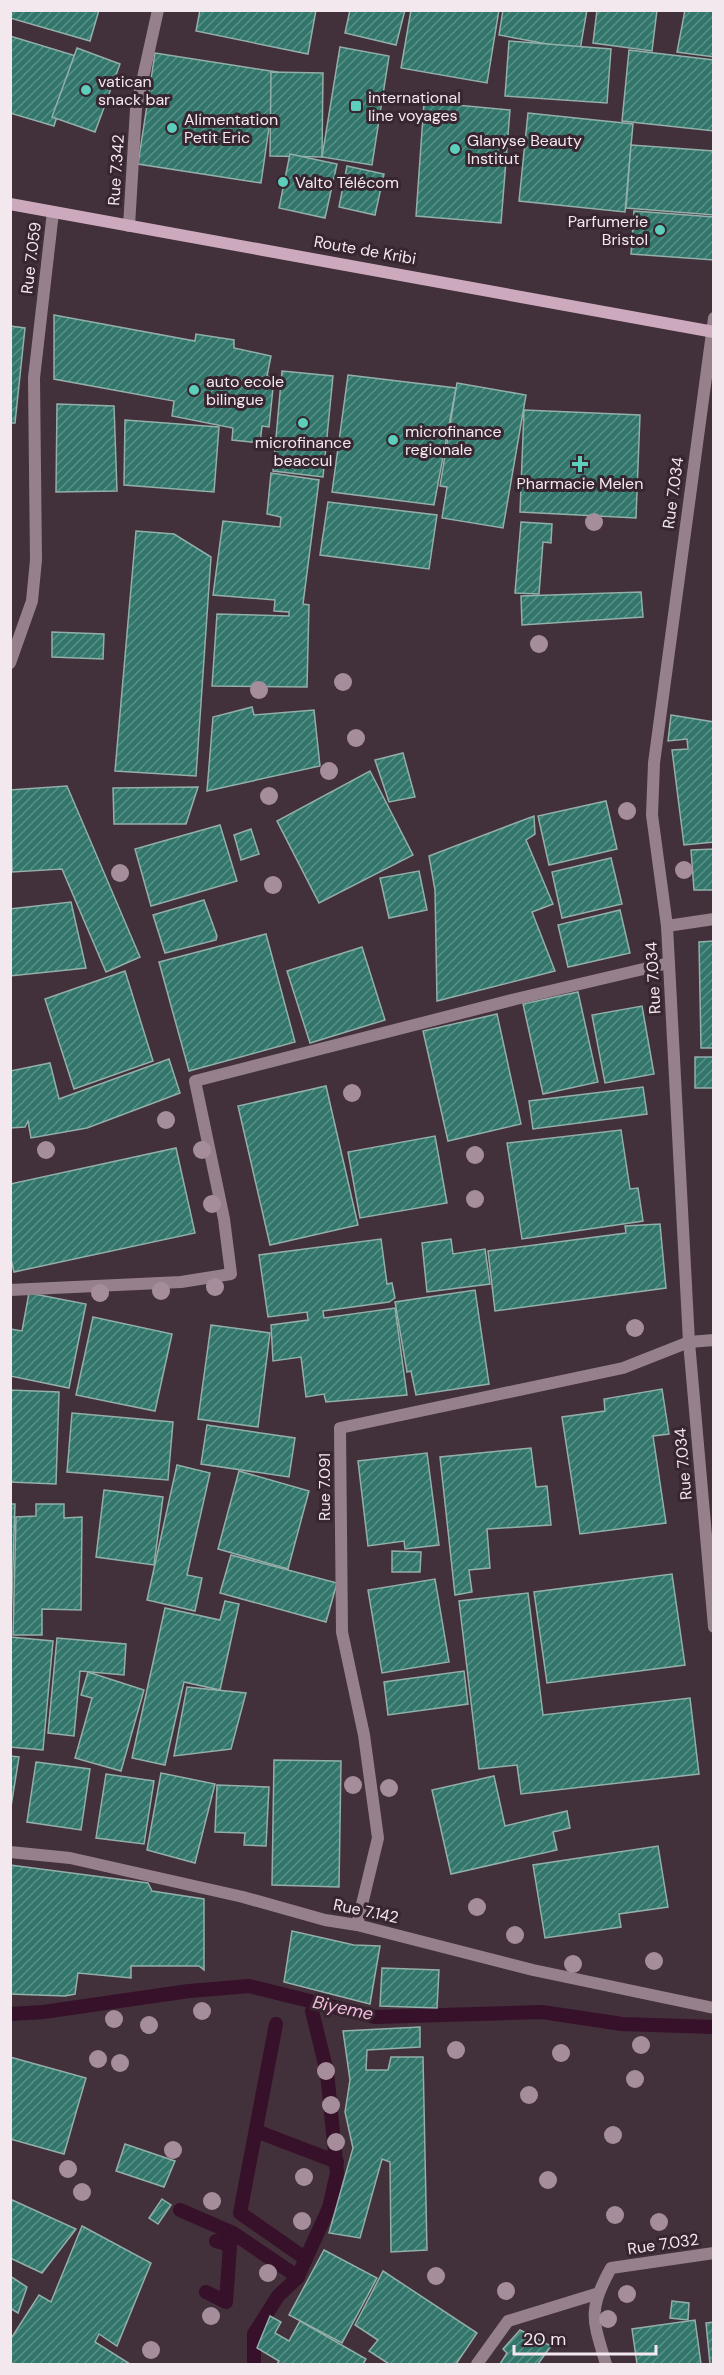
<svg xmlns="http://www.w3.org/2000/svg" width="724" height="2375" viewBox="0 0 724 2375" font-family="'DM Sans',sans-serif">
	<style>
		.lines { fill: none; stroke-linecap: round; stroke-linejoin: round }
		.stream { stroke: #371029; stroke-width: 14 }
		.building { fill: url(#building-hatch); stroke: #93afa9; stroke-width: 1.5 }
		.street { stroke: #96808c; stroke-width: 12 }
		.secondary { stroke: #cca9bd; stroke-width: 12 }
		.tree { fill: #a68d9b }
		.poi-dot { fill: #5ccebb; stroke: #372630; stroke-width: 2 }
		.labels { text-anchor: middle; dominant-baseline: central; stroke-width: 6; stroke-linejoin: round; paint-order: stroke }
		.poi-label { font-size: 16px; fill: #f4e8ef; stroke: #372630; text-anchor: start }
		.street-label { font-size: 16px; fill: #f4e8ef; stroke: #372630 }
		.water-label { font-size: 18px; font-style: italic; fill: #f6bbde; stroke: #372630 }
	</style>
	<defs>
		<pattern id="building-hatch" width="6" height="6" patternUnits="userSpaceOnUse" patternTransform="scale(1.5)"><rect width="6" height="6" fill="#32766b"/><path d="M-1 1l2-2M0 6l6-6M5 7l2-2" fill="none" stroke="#5a9088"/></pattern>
	</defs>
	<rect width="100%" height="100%" fill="#42303a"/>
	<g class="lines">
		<g class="stream">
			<path d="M10 2014 43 2012 189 1991 249 1986 375 2017 542 2012 622 2024 714 2027"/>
			<path d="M276 2024 240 2213 306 2259"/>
			<path d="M256 2131 337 2162"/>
			<path d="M180 2210 233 2233 298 2277"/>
			<path d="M206 2292 226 2302 230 2245 216 2241"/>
			<path d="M254 2364V2334L278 2296 297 2278 329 2208 337 2173 327 2072 312 2011"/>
		</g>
	</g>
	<g class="building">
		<path d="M10 10H99L90 41 10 18Z"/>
		<path d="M200 10H316L308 54 196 31Z"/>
		<path d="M350 10H405L396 45 345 33Z"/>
		<path d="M411 10H499L487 83 401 68Z"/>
		<path d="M503 10H587L580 50 499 35Z"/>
		<path d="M597 10H657L652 51 593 43Z"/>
		<path d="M685 10H714V57L677 52Z"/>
		<path d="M10 36 76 56 54 126 10 113Z"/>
		<path d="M509 41 611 49 607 103 505 96Z"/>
		<path d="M340 47 389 56 372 165 322 157Z"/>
		<path d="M77 48 120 64 95 132 52 117Z"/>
		<path d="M629 50 714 60V131L622 121Z"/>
		<path d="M155 53 277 72 261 183 138 164Z"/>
		<path d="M271 72 323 73 322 157 270 156Z"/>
		<path d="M424 102 510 110 501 223 416 216Z"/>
		<path d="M528 113 633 124 625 212 519 201Z"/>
		<path d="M631 145 714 151V215L626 208Z"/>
		<path d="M290 154 337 164 325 218 279 208Z"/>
		<path d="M347 166 384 174 375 215 339 207Z"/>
		<path d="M634 211 714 217V260L631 254Z"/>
		<path d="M54 315 195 341 196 334 234 340V348L271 356 267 376 274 378 269 427 262 426 260 443 232 440 233 428 172 416 174 401 54 379Z"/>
		<path d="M10 326 25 328 15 423H10Z"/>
		<path d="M282 371 333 376 323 477 273 471Z"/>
		<path d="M348 375 456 388 434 505 332 492Z"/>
		<path d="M457 383 526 395 503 528 442 518 447 487 440 486Z"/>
		<path d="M57 404 114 406 117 491 56 492Z"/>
		<path d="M524 410 640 415 636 518 520 512Z"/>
		<path d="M125 420 219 427 214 492 124 485Z"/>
		<path d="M271 473 319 480 303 604 309 605 307 687 212 686 217 614 289 616V612L274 611 275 600 213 595 223 521 280 527 281 517 267 514Z"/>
		<path d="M328 502 437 515 429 569 320 555Z"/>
		<path d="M521 522 552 524 551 543 543 542 539 594 515 593Z"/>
		<path d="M136 531 174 534 211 557 196 776 115 771Z"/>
		<path d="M641 592 643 617 522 625 521 596Z"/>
		<path d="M52 632 104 634 103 659 52 657Z"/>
		<path d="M252 707 254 715 314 710 320 766 207 791 213 717Z"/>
		<path d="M671 715 714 722V842L684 845 672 750 688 749 687 739 668 741Z"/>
		<path d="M403 753 415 797 389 802 375 760Z"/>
		<path d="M370 771 413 855 319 903 277 821Z"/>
		<path d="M67 786 140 957 106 972 62 869 12 872 10 790Z"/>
		<path d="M198 787 186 824H114L113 788Z"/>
		<path d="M606 801 617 849 549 865 538 816Z"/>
		<path d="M534 816 535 834 526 840 553 904 532 912 555 971 437 1001 435 890 429 856Z"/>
		<path d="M220 825 237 881 151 906 135 849Z"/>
		<path d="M251 829 259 854 241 860 234 835Z"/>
		<path d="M714 849V890H694L691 850Z"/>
		<path d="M611 858 622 904 562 918 552 872Z"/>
		<path d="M419 871 427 910 389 918 380 878Z"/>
		<path d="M204 900 217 936 216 940 165 953 153 915Z"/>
		<path d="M71 902 86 968 10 976V909Z"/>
		<path d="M620 910 630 953 568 967 558 925Z"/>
		<path d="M266 934 295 1042 189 1071 159 962Z"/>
		<path d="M714 941V1048H701L699 942Z"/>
		<path d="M362 947 385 1020 310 1043 287 971Z"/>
		<path d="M125 971 153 1061 74 1089 45 999Z"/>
		<path d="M578 992 598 1082 543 1094 523 1004Z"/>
		<path d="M642 1006 654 1074 605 1083 592 1015Z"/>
		<path d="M497 1014 521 1124 448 1141 423 1031Z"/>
		<rect x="695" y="1057" width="19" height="31"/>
		<path d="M169 1059 180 1093 87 1128 31 1138 28 1121 25 1127 10 1128V1071L50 1063 59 1099Z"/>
		<path d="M326 1086 358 1225 270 1245 238 1106Z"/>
		<path d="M643 1087 647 1114 533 1129 529 1101Z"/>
		<path d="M621 1130 630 1189 638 1188 643 1221 522 1239 507 1143Z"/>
		<path d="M435 1136 447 1203 360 1218 348 1152Z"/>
		<path d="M176 1148 195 1233 14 1272 10 1255V1184Z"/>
		<path d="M660 1224 666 1288 495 1311 488 1251 626 1233 625 1226Z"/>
		<path d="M381 1239 387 1284 392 1283 395 1298 389 1302 323 1311 324 1318 395 1308 407 1395 326 1402 324 1394 306 1397 301 1357 273 1361 271 1325 308 1320 307 1312 268 1317 259 1255Z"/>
		<path d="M451 1239 453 1254 485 1249 490 1284 427 1292 422 1243Z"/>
		<path d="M475 1290 489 1384 416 1395 411 1371 407 1372 395 1302Z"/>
		<path d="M29 1293 86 1304 69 1388 10 1376V1329L22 1331Z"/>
		<path d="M93 1317 172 1334 155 1411 76 1395Z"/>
		<path d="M211 1325 270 1333 258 1427 198 1419Z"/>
		<path d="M662 1389 669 1434 653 1436 666 1523 580 1534 562 1417 605 1411 604 1399Z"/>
		<path d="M10 1390 59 1392 56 1484 10 1482Z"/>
		<path d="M72 1413 173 1422 168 1480 67 1472Z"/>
		<path d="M207 1425 295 1438 289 1477 201 1464Z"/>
		<path d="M531 1448 536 1487 547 1486 551 1525 487 1529 490 1568 469 1570 472 1592 455 1595 440 1457Z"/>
		<path d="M427 1453 439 1545 405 1549 404 1541 368 1546 358 1461Z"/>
		<path d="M177 1465 210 1473 187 1575 202 1578 195 1611 147 1600Z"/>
		<path d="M239 1471 309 1491 288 1569 218 1549Z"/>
		<path d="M104 1490 163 1497 154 1565 96 1557Z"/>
		<path d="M10 1504H15L11 1627H10Z"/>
		<path d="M36 1504H64V1518L82 1517 81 1610 42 1609V1635H13L16 1517 36 1516Z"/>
		<path d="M392 1551 421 1552 420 1572H392Z"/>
		<path d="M231 1555 337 1583 326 1622 220 1593Z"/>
		<path d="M672 1574 685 1665 547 1683 534 1592Z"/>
		<path d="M435 1579 449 1662 382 1673 368 1590Z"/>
		<path d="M528 1593 543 1715 690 1698 699 1774 521 1794 517 1765 479 1769 459 1601Z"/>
		<path d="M225 1601 239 1604 220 1690 184 1682 165 1765 132 1758 165 1608 220 1620Z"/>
		<path d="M10 1637 53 1641 43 1750 10 1747Z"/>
		<path d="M57 1638 126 1644 124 1675 80 1671 74 1736 48 1733Z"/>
		<path d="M464 1671 468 1704 388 1715 384 1682Z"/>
		<path d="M88 1672 144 1690 121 1771 75 1758 92 1698 81 1695Z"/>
		<path d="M187 1687 246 1693 231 1749 174 1756Z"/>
		<path d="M10 1756 19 1757 10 1813Z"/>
		<path d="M274 1760 341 1761 339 1887 272 1885Z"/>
		<path d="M36 1762 90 1769 81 1830 27 1822Z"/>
		<path d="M161 1773 215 1784 195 1863 147 1850Z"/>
		<path d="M106 1774 154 1781 144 1844 96 1838Z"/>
		<path d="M494 1776 505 1826 567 1811 570 1828 553 1832 557 1850 451 1874 432 1790Z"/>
		<path d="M217 1785 269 1787 266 1846 244 1845 245 1833 215 1832Z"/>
		<path d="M658 1846 668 1907 619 1914 621 1927 545 1938 533 1865Z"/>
		<path d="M10 1865 148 1883 152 1891 204 1899V1970L199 1966H131V1978L78 1973 75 1994 65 1996 10 1994Z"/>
		<path d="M292 1931 354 1945 380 1946 370 2004 284 1982Z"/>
		<path d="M382 1968 439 1970 437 2008 380 2006Z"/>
		<path d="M420 2027V2047L367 2050 366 2070H388L391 2057H423L427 2250 391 2252 390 2162 382 2159 360 2238 329 2233 353 2148 345 2112 350 2080 343 2031Z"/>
		<path d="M10 2057 86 2078 64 2154 10 2139Z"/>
		<path d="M125 2144 175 2161 164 2187 116 2171Z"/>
		<path d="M10 2199 76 2229 42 2273 10 2258Z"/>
		<path d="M162 2199 171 2205 158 2224 149 2218Z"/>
		<path d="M82 2226 151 2263 117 2346 99 2334 95 2342 130 2364H10V2340L39 2295 51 2302Z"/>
		<path d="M324 2250 377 2278 342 2343 289 2315Z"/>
		<path d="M383 2271 477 2333 456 2364H389L369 2351 378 2340 355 2325Z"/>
		<path d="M10 2276 27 2287 18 2313 10 2308Z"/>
		<path d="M672 2301 689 2303 688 2320 670 2318Z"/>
		<path d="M270 2316 281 2322 275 2333 289 2341 300 2321 366 2359 363 2364H277L279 2361 257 2348Z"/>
		<path d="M695 2320 701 2364H637L632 2329Z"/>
		<path d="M714 2322V2364H710L706 2323Z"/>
		<path d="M520 2330 551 2346 538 2364H500L507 2353 503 2349Z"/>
	</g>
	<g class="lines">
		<g class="street">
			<path d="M129 226 136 109 158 10"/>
			<path d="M714 318 654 763 652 815 667 926 689 1342 714 1627"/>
			<path d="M10 663 32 601 36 560 34 378 53 212"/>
			<path d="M667 926 714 919"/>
			<path d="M10 1290 181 1282 231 1274 224 1219 195 1081 520 998 669 963"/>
			<path d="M10 1852 70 1858 243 1897 325 1920 357 1925 533 1970 714 2008"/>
			<path d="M357 1925 378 1838 364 1735 342 1632 340 1428 623 1368 689 1342 714 1340"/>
			<path d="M477 2364 508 2321 596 2294"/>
			<path d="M606 2364C593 2320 587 2311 611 2268L714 2253"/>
		</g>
		<path class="secondary" d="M10 204 714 332"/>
	</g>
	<g class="tree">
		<circle cx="594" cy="522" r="9"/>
		<circle cx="539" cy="644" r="9"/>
		<circle cx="343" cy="682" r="9"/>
		<circle cx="259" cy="690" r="9"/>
		<circle cx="356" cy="738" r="9"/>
		<circle cx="329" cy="771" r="9"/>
		<circle cx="269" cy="796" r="9"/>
		<circle cx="627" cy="811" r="9"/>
		<circle cx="684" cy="870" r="9"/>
		<circle cx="120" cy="873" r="9"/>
		<circle cx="273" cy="885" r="9"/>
		<circle cx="352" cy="1093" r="9"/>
		<circle cx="166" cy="1120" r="9"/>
		<circle cx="46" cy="1150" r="9"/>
		<circle cx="202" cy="1150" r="9"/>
		<circle cx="475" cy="1155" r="9"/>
		<circle cx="475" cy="1199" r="9"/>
		<circle cx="212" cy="1204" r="9"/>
		<circle cx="215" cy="1287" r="9"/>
		<circle cx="161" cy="1291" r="9"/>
		<circle cx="100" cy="1293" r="9"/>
		<circle cx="635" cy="1328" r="9"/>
		<circle cx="353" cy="1785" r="9"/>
		<circle cx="389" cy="1788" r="9"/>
		<circle cx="477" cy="1907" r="9"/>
		<circle cx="515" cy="1935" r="9"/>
		<circle cx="654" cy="1961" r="9"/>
		<circle cx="573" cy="1964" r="9"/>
		<circle cx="202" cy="2011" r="9"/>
		<circle cx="114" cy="2019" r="9"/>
		<circle cx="149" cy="2025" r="9"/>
		<circle cx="641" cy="2045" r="9"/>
		<circle cx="456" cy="2050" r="9"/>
		<circle cx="561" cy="2053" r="9"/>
		<circle cx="98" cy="2059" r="9"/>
		<circle cx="120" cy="2063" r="9"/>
		<circle cx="326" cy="2071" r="9"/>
		<circle cx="635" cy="2079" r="9"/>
		<circle cx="529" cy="2095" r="9"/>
		<circle cx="331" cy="2105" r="9"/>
		<circle cx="613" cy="2135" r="9"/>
		<circle cx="336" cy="2142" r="9"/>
		<circle cx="173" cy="2150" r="9"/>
		<circle cx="68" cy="2169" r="9"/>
		<circle cx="304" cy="2177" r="9"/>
		<circle cx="548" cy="2180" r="9"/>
		<circle cx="82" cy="2192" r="9"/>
		<circle cx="212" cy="2201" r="9"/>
		<circle cx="615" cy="2215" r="9"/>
		<circle cx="302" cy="2221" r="9"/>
		<circle cx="659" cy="2222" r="9"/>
		<circle cx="268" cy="2273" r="9"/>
		<circle cx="436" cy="2276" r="9"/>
		<circle cx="506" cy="2291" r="9"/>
		<circle cx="627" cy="2294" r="9"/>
		<circle cx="211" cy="2316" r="9"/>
		<circle cx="608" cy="2319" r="9"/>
		<circle cx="151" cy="2350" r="9"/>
	</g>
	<g class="poi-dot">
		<circle cx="86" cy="90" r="6"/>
		<rect x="350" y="100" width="12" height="12" rx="3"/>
		<circle cx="172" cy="128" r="6"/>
		<circle cx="455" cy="149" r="6"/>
		<circle cx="283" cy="182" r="6"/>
		<circle cx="660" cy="230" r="6"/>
		<circle cx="194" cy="390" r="6"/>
		<circle cx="303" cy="423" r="6"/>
		<circle cx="393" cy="440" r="6"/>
		<path d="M577 455h6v6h6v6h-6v6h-6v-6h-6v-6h6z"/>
	</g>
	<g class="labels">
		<g class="poi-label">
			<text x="98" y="81">vatican<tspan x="98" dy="18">snack bar</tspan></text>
			<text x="368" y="97">international<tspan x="368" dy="18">line voyages</tspan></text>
			<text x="184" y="119">Alimentation<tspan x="184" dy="18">Petit Eric</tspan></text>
			<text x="467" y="140">Glanyse Beauty<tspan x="467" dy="18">Institut</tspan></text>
			<text x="295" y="182">Valto Télécom</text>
			<text x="648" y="221" text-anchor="end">Parfumerie<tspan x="648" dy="18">Bristol</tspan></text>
			<text x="206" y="381">auto ecole<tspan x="206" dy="18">bilingue</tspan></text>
			<text x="405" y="431">microfinance<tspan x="405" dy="18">regionale</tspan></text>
			<text x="303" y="442" text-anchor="middle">microfinance<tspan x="303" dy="18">beaccul</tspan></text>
			<text x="580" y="483" text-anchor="middle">Pharmacie Melen</text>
		</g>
		<g class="street-label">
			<text transform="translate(116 170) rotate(-86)">Rue 7.342</text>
			<text transform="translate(365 250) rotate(10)">Route de Kribi</text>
			<text transform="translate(31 258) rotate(-83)">Rue 7.059</text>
			<text transform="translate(673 493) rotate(-82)">Rue 7.034</text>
			<text transform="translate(653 978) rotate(-93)">Rue 7.034</text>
			<text transform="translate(683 1464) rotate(-95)">Rue 7.034</text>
			<text transform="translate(324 1487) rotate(-90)">Rue 7.091</text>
			<text transform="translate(366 1911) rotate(12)">Rue 7.142</text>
			<text transform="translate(663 2244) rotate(-8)">Rue 7.032</text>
		</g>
		<g class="water-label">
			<text transform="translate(343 2008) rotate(12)">Biyeme</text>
		</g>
	</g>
	<rect width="724" height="2375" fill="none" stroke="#f4e8ef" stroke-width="24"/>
	<path d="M514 2345v9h142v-9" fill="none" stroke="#f4e8ef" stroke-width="3"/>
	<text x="523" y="2345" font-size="18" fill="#f4e8ef" stroke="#372630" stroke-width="4.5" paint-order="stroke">20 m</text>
</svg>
